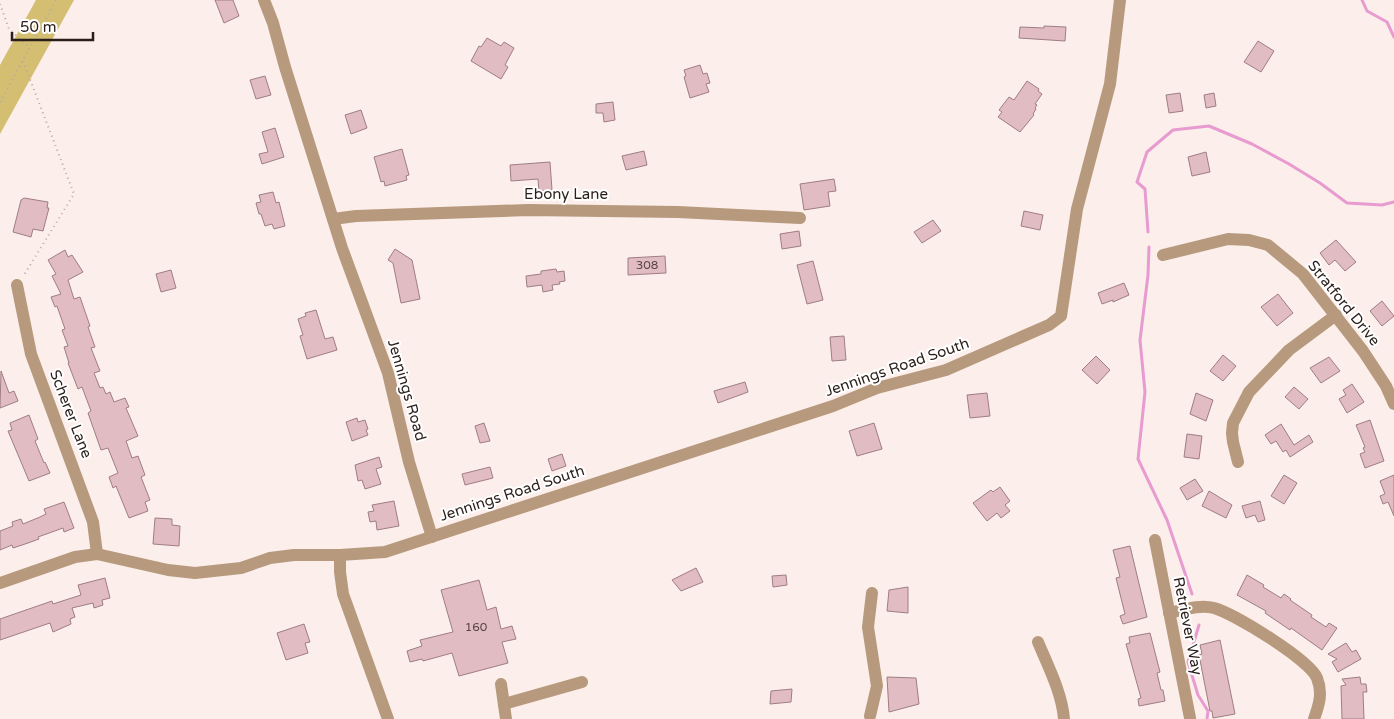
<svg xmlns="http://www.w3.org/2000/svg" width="1394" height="719" viewBox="0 0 1394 719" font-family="'Varela Round',sans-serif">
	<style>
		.green { fill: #d3be71 }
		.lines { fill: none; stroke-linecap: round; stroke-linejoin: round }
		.stream { stroke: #e79bd1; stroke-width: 3 }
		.building { fill: #e1bcc2; stroke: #9f7e83 }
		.path { stroke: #b5a8a4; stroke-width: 2; stroke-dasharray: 1 4; stroke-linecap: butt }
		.minor { stroke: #b79a7e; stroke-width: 12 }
		.labels { text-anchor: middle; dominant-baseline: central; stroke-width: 4; stroke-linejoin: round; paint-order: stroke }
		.number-label { font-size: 12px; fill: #584644 }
		.street-label { font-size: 15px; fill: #2a1e1a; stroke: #fff }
	</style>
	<rect width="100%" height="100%" fill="#fceeea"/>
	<path class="green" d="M36 0H74L0 134V65Z"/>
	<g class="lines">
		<g class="stream">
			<path d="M1362 0 1367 11 1387 22 1394 37"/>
			<path d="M1148 232 1145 189 1137 182 1147 152 1173 130 1209 126 1252 144 1289 164 1320 183 1347 203 1382 205 1394 202"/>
			<path d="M1149 247 1148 275 1140 340 1145 392 1138 459 1167 520 1192 594"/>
			<path d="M1199 625 1188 662 1198 695 1208 711 1207 719"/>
		</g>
	</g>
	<g class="building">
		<path d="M215 0H233L239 16 224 23Z"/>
		<path d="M1044 26 1066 27 1065 41 1019 38 1020 27 1044 28Z"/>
		<path d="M487 38 501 46 504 42 514 48 505 65 508 67 501 79 471 61 479 46 481 47Z"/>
		<path d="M1258 41 1274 51 1261 72 1244 62Z"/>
		<path d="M700 65 703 74 707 73 710 83 706 84 709 92 690 98 684 77 686 76 684 70Z"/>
		<path d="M265 76 271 95 256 99 250 80Z"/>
		<path d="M1027 81 1039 89 1038 91 1042 94 1035 104 1037 105 1035 108 1036 109 1033 114 1034 115 1020 132 998 117 1002 112 999 110 1009 97 1014 100Z"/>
		<path d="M1180 93 1183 111 1169 113 1166 95Z"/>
		<path d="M1214 93 1216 106 1206 108 1204 95Z"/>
		<path d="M613 102 615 120 604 122 603 113H596V104Z"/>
		<path d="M361 110 367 128 351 134 345 115Z"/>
		<path d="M275 128 284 157 262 164 259 154 268 152 262 132Z"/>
		<path d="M402 149 409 175 406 176 407 180 385 186 384 181 381 182 374 157Z"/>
		<path d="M644 151 647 165 626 170 622 156Z"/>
		<path d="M1206 152 1210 172 1192 176 1188 157Z"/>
		<path d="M550 162 552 190 539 191 538 179 511 181 510 165Z"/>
		<path d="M834 179 836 191 828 192 830 206 804 210 800 184Z"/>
		<path d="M273 192 276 203 279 202 285 226 274 229 272 224 265 226 261 214H259L256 203 261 202 259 195Z"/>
		<path d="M24 198 48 202 47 208H49L43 231 33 229 31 237 13 232 21 200Z"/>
		<path d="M1024 211 1043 215 1040 230 1021 226Z"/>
		<path d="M933 220 941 231 922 243 914 232Z"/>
		<path d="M799 231 801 246 782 249 780 234Z"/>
		<path d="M1336 240 1356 262 1345 271 1335 260 1329 265 1320 253Z"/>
		<path d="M395 249 412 260 420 299 401 303 393 263 388 260Z"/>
		<path d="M65 250 68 257 72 255 83 272 68 280 74 299 80 297 90 326 88 327 95 347 91 348 100 371 94 373 100 388 103 387 106 394 110 392 114 402 125 398 129 407 126 408 138 436 126 441 132 458 138 456 145 475 141 477 150 500 145 502 148 511 129 518 116 486 113 488 109 477 118 473 108 448 101 450 88 413 91 411 82 387 78 389 68 363H69L64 347 68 346 62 330 65 329 57 306 55 307 51 297 61 294 52 276 56 274 48 260Z"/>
		<path d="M665 256 666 273 628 275V258Z"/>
		<path d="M813 261 823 300 807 304 797 265Z"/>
		<path d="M556 269 557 272 564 271 565 281 559 282 560 284 552 285 553 290 543 292 542 285 527 287 526 276 541 274V271Z"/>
		<path d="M171 270 176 288 161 292 156 274Z"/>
		<path d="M1124 283 1129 295 1113 302V300L1102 304 1098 293Z"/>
		<path d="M1278 294 1293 313 1277 326 1261 307Z"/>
		<path d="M1382 301 1394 316 1382 326 1370 311Z"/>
		<path d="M316 310 325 339 333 337 337 350 307 359 300 336 303 335 298 319 306 316 305 313Z"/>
		<path d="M844 336 846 360 832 361 830 337Z"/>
		<path d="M1223 355 1236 366 1223 381 1210 371Z"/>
		<path d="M1096 356 1110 370 1097 384 1082 370Z"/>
		<path d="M1329 357 1340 371 1321 383 1310 368Z"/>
		<path d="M1 371 9 393 14 391 18 401 0 408Z"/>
		<path d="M745 382 748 392 718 403 714 391Z"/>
		<path d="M1352 384 1364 402 1347 413 1339 399 1346 395 1343 390Z"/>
		<path d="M1294 387 1308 399 1299 409 1285 397Z"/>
		<path d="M987 393 990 416 970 418 967 395Z"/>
		<path d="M1196 393 1213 400 1206 421 1190 414Z"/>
		<path d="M29 415 38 439 35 441 44 463 45 462 50 473 29 481 8 431 12 430 10 423Z"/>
		<path d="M357 418 358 422 365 420 368 429 366 430 368 435 352 441 346 422Z"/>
		<path d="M1370 420 1384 461 1365 468 1360 454 1365 452 1363 448 1365 447 1356 425Z"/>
		<path d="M484 423 490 441 480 443 475 426Z"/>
		<path d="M874 423 882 449 857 456 849 431Z"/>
		<path d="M1281 424 1294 445 1309 435 1313 442 1290 457 1286 450 1283 452 1276 441 1271 444 1265 435Z"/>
		<path d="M1187 434 1202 436 1199 459 1184 457Z"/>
		<path d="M562 454 566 466 552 471 548 459Z"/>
		<path d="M379 457 382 467 376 469 381 484 365 489 362 480 358 481 355 465Z"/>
		<path d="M490 467 493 478 465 485 462 474Z"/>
		<path d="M1284 475 1297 483 1284 504 1271 496Z"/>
		<path d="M1394 475V516L1388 502 1383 504 1380 496 1385 494 1380 481Z"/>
		<path d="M1195 479 1203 491 1187 500 1180 488Z"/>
		<path d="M1000 487 1010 501 1005 505 1010 511 1001 518 997 513 987 521 973 503 991 490 993 492Z"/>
		<path d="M1209 491 1232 505 1226 518 1202 506Z"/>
		<path d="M394 501 399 526 377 530 376 521 370 522 368 512 374 511 372 505Z"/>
		<path d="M1260 501 1265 520 1258 522 1255 515 1246 518 1242 506Z"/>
		<path d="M64 502 74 528 64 532 63 528 38 537 39 539 28 543 13 548 12 545 0 550V531L13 526 12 522 21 519 23 524 40 517 46 514 44 509Z"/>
		<path d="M155 518 172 519V525L180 526 179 546 153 544Z"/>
		<path d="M1130 546 1147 617 1123 624 1120 616 1125 614 1116 578 1120 577 1113 550Z"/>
		<path d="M696 568 703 582 681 591 672 580Z"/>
		<path d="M786 575 787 585 773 587 772 576Z"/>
		<path d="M1247 575 1264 585 1263 587 1281 598 1284 594 1291 599 1290 600 1312 615 1311 617 1326 627 1329 623 1337 628 1322 650 1291 628 1290 630 1265 613 1266 611 1237 595Z"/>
		<path d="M105 578 110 598 102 600 103 605 94 608 93 603 72 608 75 617 70 619 71 624 53 632 50 623 0 640V619L52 601 53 604 81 595 78 585Z"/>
		<path d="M479 580 487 610 496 607 501 629 512 626 516 639 502 642 508 663 459 676 452 653 423 661 422 659 410 662 407 651 422 646 420 640 453 632 441 590Z"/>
		<path d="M908 587V613L887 611 889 590Z"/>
		<path d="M304 624 310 642 305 643 308 653 286 660 277 633Z"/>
		<path d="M1150 633 1160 672 1157 673 1161 690H1163L1165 701 1139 706 1138 699 1141 698 1126 644 1130 643 1129 637Z"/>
		<path d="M1220 640 1235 714 1213 718 1212 711H1210L1199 655 1202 654 1200 645Z"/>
		<path d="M1346 643 1352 652 1356 650 1361 659 1338 672 1332 662 1337 659 1328 654Z"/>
		<path d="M887 677 916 678 919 704 889 712Z"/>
		<path d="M1360 677 1361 684H1366L1367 692H1363L1364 719H1342L1341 686 1346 685 1342 679Z"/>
		<path d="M792 689 791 702 770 704 771 691Z"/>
	</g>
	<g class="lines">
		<g class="path">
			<path d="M0 4 9 29 29 47"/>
			<path d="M23 61 74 194 24 275"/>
			<path d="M0 102 56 0"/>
		</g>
		<g class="minor">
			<path d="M264 0 273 23 285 67 342 248 388 373 409 462 432 537"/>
			<path d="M333 219 356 216 528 210 678 212 800 218"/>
			<path d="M1163 255 1228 239 1249 240 1268 245 1303 274 1363 351 1386 386 1394 404"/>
			<path d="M17 285 31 354 93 522 97 554"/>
			<path d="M1238 462 1233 442 1232 433 1233 423 1249 392 1289 350 1336 315"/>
			<path d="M1155 540 1190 718"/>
			<path d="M0 583 75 557 97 554 168 570 195 573 241 568 270 558 294 555H340"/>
			<path d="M1169 613C1183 610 1200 604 1214 608 1235 614 1310 660 1317 678 1323 693 1319 705 1314 719"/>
			<path d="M1038 642C1048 666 1062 693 1064 719"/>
			<path d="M501 684 506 719"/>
			<path d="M504 704 582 682"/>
			<path d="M870 716 877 686 868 627 872 593"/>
			<path d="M388 719 343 594 340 572V555L385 552 833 406 877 388 946 370 1049 325 1061 316 1077 209 1110 84 1120 0"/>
		</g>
	</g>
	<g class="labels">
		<g class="number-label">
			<text x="647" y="265">308</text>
			<text x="476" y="627">160</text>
		</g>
		<g class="street-label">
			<text x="566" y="194">Ebony Lane</text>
			<text transform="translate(1344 303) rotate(51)">Stratford Drive</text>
			<text transform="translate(897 367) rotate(-19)">Jennings Road South</text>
			<text transform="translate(407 390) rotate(74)">Jennings Road</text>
			<text transform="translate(71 414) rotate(69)">Scherer Lane</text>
			<text transform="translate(512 493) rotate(-18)">Jennings Road South</text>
			<text transform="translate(1188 626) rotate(79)">Retriever Way</text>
		</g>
	</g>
	<path d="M12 32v8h81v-8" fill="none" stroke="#2a1e1a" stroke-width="2.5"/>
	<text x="20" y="32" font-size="15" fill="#2a1e1a" stroke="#ffffff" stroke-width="4" paint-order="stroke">50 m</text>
</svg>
